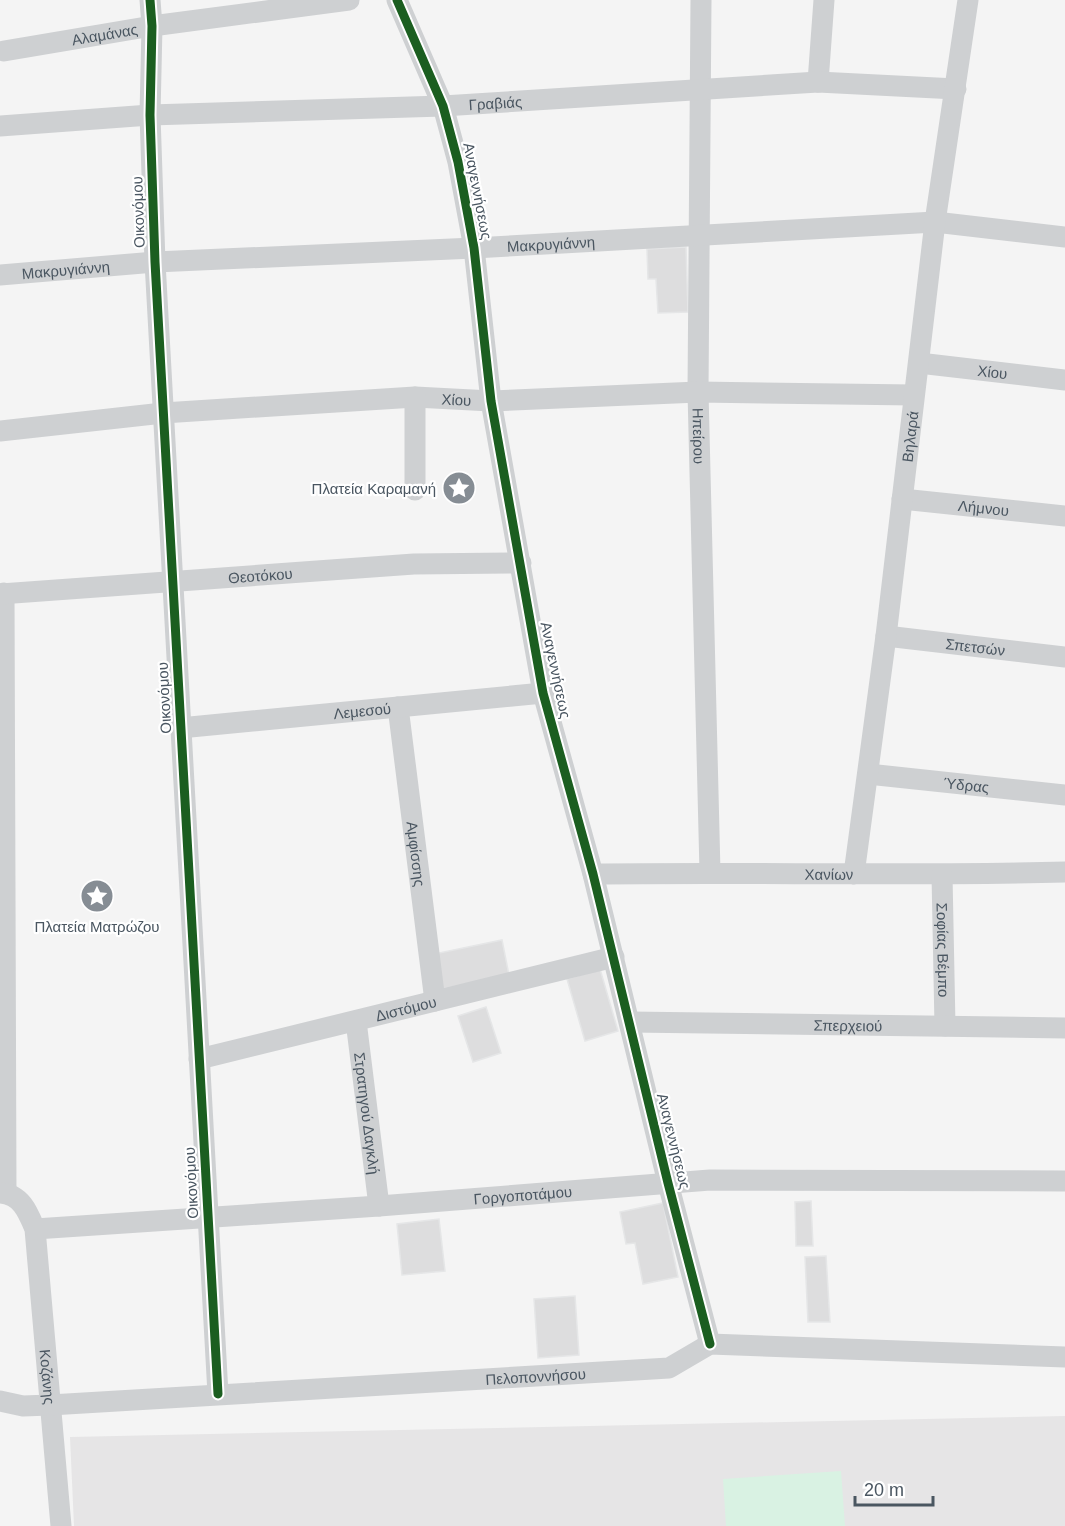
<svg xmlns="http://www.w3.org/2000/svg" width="1065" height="1526" viewBox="0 0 1065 1526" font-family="Helvetica,sans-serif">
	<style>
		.education { fill: #e6e5e6 }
		.green { fill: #d9f2e3 }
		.building { fill: #ddddde; stroke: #e5e6e7; stroke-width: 1.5 }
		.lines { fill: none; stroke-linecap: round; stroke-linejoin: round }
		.minor { stroke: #ced0d2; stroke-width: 21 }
		.cycleway-casing { stroke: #fff; stroke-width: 13 }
		.cycleway { stroke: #1b5e20; stroke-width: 9 }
		.labels { text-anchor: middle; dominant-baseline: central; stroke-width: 4.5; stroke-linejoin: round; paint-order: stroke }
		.street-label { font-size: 15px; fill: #4a5661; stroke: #fff }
		.poi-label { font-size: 15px; fill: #4a5661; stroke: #fff; text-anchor: end }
	</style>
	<rect width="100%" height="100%" fill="#f4f4f4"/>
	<path class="education" d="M1065 1416V1526H74L70 1437Z"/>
	<path class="green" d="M841 1471 845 1526H726L723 1479Z"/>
	<g class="building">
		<path d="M686 247 688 312 658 313 656 279H648L647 249Z"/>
		<path d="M502 940 509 975 442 989 434 954Z"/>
		<path d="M600 969 618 1031 585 1041 567 979Z"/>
		<path d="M486 1007 501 1053 473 1062 458 1016Z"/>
		<path d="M811 1201 813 1246H796L795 1202Z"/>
		<path d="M663 1203 678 1277 643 1284 635 1243 626 1244 620 1212Z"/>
		<path d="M439 1219 445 1271 402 1275 397 1224Z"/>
		<path d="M826 1256 830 1322H808L805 1257Z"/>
		<path d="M575 1296 579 1355 538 1358 534 1299Z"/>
	</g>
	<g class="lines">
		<g class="minor">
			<path d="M150 0 152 26 150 115 155 262 218 1394"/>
			<path d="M397 0 443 106 458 162 474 248 491 401 543 693 593 874 668 1183 710 1344"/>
			<path id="s1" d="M701 0 698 392 710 872"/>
			<path id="s2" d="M4 51 152 26 349 0"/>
			<path d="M818 82 824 0"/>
			<path id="s3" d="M0 126 150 115 443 106 818 82 956 89"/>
			<path id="s4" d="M0 275 155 262 474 248 935 222 1065 237"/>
			<path id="s5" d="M919 363 1065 380"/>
			<path id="s6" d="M0 431 163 413 415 397 491 401 698 392 914 395"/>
			<path d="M415 490V397"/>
			<path id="s7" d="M902 499 1065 516"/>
			<path d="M4 593 6 1193"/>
			<path id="s8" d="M0 594 414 564 521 563"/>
			<path id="s9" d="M886 636 1065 657"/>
			<path id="s10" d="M398 707 435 1001"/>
			<path id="s11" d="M180 728 543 693"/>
			<path id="s12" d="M868 774 1065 795"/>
			<path id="s13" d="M593 874C751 872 908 876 1065 872"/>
			<path id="s14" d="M854 874 886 636 935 222 968 0"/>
			<path id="s15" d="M942 875 945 1026"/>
			<path id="s16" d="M356 1021 379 1206"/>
			<path id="s17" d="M630 1022 1065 1028"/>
			<path id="s18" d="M199 1059 614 957"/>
			<path id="s19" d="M0 1193C21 1194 28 1212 35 1229L61 1526"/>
			<path id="s20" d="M35 1229 379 1206 710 1180 1065 1181"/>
			<path id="s21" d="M0 1401 23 1406 50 1405 669 1368 710 1344 1065 1357"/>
		</g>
		<g class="cycleway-casing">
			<g id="cycleway">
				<path d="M150 0 152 26 150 115 155 262 218 1394"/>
				<path d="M397 0 443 106 458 162 474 248 491 401 543 693 593 874 668 1183 710 1344"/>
			</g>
		</g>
		<use href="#cycleway" class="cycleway"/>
	</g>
	<defs>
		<g id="sight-disc" transform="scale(1.725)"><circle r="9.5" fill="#868d94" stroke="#fff"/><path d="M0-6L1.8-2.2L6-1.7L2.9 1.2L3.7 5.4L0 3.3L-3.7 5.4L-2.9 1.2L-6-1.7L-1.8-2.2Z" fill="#fff"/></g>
	</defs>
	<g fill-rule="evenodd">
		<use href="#sight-disc" x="459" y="488"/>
		<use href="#sight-disc" x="97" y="896"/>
	</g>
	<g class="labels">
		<g class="street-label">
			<text stroke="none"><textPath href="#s2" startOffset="102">Αλαμάνας</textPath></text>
			<text stroke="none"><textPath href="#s3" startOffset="496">Γραβιάς</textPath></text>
			<text transform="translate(478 191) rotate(79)">Αναγεννήσεως</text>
			<text transform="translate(138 212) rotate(-92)">Οικονόμου</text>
			<text stroke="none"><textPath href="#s4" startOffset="552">Μακρυγιάννη</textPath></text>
			<text stroke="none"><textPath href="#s4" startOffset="66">Μακρυγιάννη</textPath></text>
			<text stroke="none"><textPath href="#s5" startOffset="74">Χίου</textPath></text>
			<text stroke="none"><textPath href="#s6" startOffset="458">Χίου</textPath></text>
			<text stroke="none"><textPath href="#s1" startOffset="436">Ηπείρου</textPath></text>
			<text stroke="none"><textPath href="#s14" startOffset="441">Βηλαρά</textPath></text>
			<text stroke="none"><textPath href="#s7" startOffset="82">Λήμνου</textPath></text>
			<text stroke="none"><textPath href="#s8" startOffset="261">Θεοτόκου</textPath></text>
			<text stroke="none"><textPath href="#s9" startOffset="90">Σπετσών</textPath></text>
			<text transform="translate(556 670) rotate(78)">Αναγεννήσεως</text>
			<text transform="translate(164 698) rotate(-93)">Οικονόμου</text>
			<text stroke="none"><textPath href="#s11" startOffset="183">Λεμεσού</textPath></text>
			<text stroke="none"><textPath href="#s12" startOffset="99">Ύδρας</textPath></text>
			<text stroke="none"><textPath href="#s10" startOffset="148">Αμφίσσης</textPath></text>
			<text stroke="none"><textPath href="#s13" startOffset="236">Χανίων</textPath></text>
			<text stroke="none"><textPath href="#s15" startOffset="75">Σοφίας Βέμπο</textPath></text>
			<text stroke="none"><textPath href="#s18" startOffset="213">Διστόμου</textPath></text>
			<text stroke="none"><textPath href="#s17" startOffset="218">Σπερχειού</textPath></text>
			<text stroke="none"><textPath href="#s16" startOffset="93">Στρατηγού Δαγκλή</textPath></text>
			<text transform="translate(674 1141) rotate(76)">Αναγεννήσεως</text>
			<text transform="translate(191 1183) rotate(-93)">Οικονόμου</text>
			<text stroke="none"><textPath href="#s20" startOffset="489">Γοργοποτάμου</textPath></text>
			<text stroke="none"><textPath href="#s21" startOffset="537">Πελοποννήσου</textPath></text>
			<text stroke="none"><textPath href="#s19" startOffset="202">Κοζάνης</textPath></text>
		</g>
		<g class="poi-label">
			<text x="436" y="488">Πλατεία Καραμανή</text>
			<text x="97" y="926" text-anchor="middle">Πλατεία Ματρώζου</text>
		</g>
	</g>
	<path d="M855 1496v9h78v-9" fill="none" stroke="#4a5661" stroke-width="3"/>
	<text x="864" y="1496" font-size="18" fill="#4a5661" stroke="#ffffff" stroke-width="4.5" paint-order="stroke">20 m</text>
</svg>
